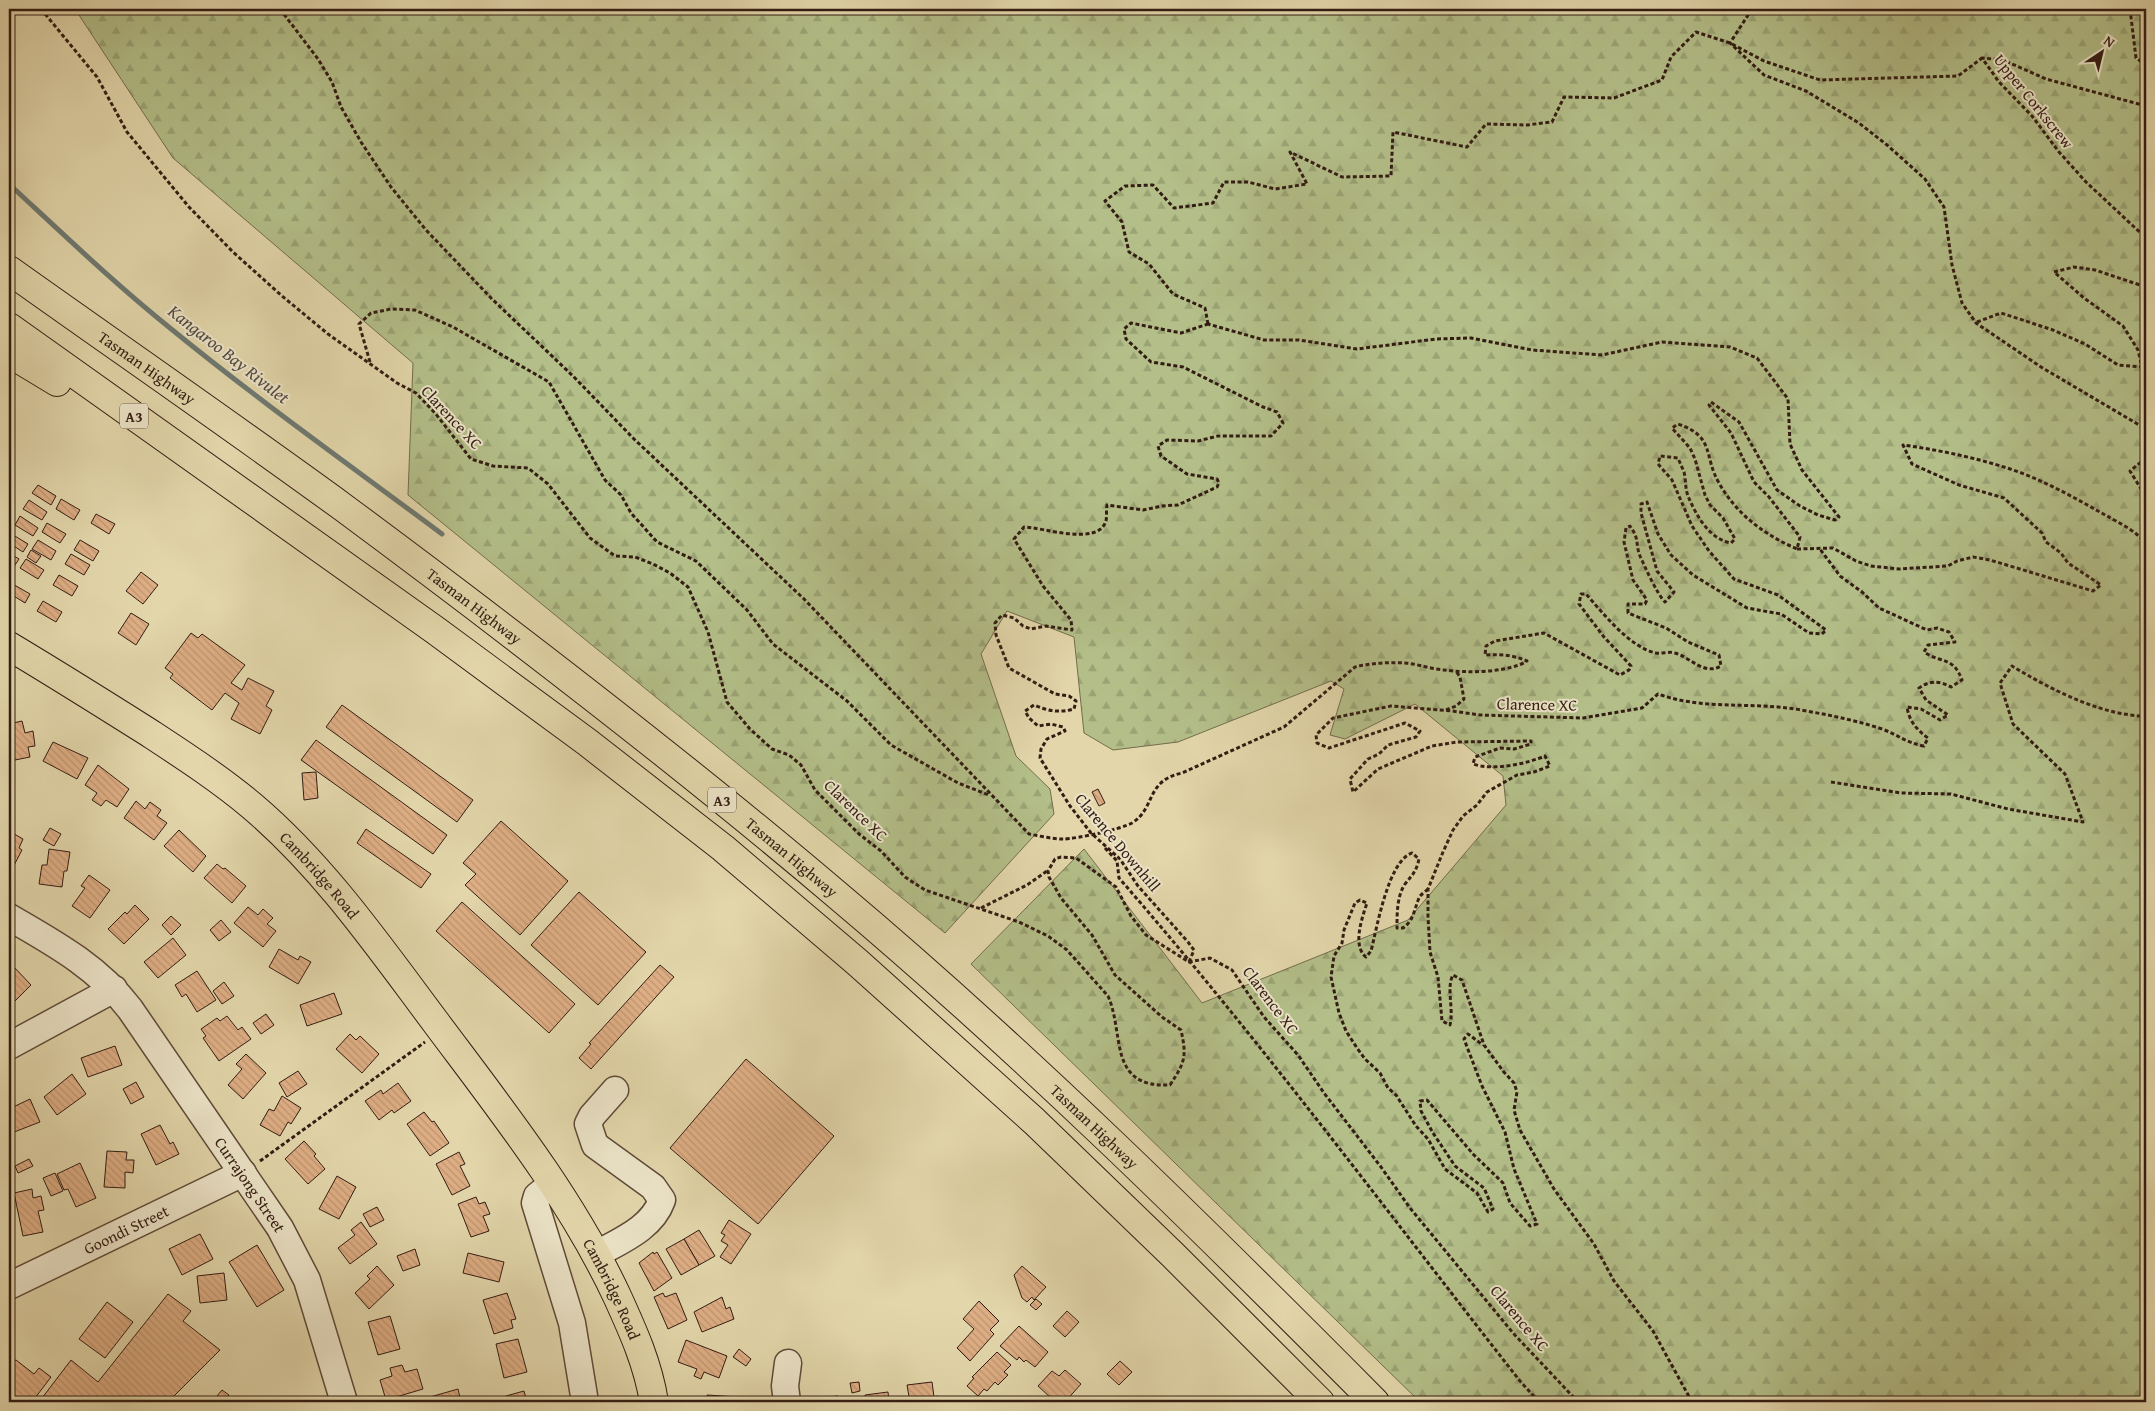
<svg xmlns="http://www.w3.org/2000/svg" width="2155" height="1411" viewBox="0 0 2155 1411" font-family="'Gentium Book Plus',serif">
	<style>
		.forest { fill: url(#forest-firs); stroke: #736d4e }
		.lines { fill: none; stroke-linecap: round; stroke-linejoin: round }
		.stream { stroke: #6e7971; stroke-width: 5 }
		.building { fill: url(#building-back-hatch); stroke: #331c13 }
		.minor-casing { stroke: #5f4a39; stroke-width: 29 }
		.major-casing { stroke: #331c13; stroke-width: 30 }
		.highway-casing { stroke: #331c13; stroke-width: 30 }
		.path { stroke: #331c13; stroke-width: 3; stroke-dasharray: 4 2.5; stroke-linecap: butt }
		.minor { stroke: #ece4c8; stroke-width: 26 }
		.major { stroke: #e2d6aa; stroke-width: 28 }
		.highway { stroke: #e2d6aa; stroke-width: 28 }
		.labels { text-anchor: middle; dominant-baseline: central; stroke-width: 4; stroke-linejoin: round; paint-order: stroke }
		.shield { fill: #ece4c8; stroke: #6a5849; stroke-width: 1 }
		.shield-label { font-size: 15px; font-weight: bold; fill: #331c13 }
		.street-label { font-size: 16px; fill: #331c13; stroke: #ece4c8 }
		.water-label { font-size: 18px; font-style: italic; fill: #514a42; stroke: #ece4c8 }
	</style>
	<defs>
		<pattern id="forest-firs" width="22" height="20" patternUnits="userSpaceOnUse" patternTransform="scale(1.25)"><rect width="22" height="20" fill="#b3be88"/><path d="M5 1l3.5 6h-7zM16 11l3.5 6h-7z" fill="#9aa374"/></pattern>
		<pattern id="building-back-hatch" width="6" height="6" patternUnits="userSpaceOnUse" patternTransform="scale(1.25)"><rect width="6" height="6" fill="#deae84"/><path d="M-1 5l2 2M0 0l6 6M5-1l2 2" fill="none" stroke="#bf9571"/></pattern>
	</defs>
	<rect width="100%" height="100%" fill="#e2d6aa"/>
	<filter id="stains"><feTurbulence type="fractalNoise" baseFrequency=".004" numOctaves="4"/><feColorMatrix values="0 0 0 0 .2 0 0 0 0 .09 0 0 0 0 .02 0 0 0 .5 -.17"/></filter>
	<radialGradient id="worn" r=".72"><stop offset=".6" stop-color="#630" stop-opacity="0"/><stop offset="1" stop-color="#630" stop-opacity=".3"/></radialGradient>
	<path class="forest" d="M75 9H2146V1402H1420L971 964 1084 849 1202 1003 1408 920 1506 805 1503 776 1415 704 1345 739 1330 735 1344 689 1331 681 1178 742 1113 750 1084 733 1074 637 1007 611 981 654 1016 756 1050 789 1054 814 945 933 408 495 413 363 173 158Z"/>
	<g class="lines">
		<path class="stream" d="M9 184C62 233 114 283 170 328 258 400 351 466 442 534"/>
	</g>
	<g class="building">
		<path d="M38 485 56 496 51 505 32 493Z"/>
		<path d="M61 499 80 510 74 520 56 509Z"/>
		<path d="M29 500 47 512 42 520 23 509Z"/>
		<path d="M96 514 115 524 109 534 91 523Z"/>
		<path d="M20 516 38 528 33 536 15 525Z"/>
		<path d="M47 523 66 534 60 543 42 532Z"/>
		<path d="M10 533 28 544 23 552 9 543Z"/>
		<path d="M38 540 56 551 51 560 32 549Z"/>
		<path d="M80 540 99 551 93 561 74 550Z"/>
		<path d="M31 550 41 556 36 563 27 557Z"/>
		<path d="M9 553 19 559 13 568 9 565Z"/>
		<path d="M71 554 90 565 84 575 65 564Z"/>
		<path d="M26 559 44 570 38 579 20 568Z"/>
		<path d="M141 572 158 585 143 604 126 591Z"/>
		<path d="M59 575 78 586 72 596 53 585Z"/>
		<path d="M11 583 30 594 25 603 9 593Z"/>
		<path d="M43 601 62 612 56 622 37 611Z"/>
		<path d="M131 613 149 624 136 645 118 633Z"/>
		<path d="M191 633 198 638 202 634 245 665 231 683 242 690 248 678 274 691 266 706 272 710 260 734 231 719 239 703 225 693 212 710 170 678 173 674 165 668Z"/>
		<path d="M342 705 473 800 457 822 326 727Z"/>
		<path d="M22 721 25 733 33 731 35 746 28 747 30 757 10 761 9 724Z"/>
		<path d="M316 740 447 835 433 854 301 760Z"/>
		<path d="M53 742 88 758 77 779 43 761Z"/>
		<path d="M98 765 129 789 117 807 106 800 101 806 92 800 97 793 85 785Z"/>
		<path d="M316 772 318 798 304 800 302 773Z"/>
		<path d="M1098 789 1105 803 1099 806 1092 792Z"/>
		<path d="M136 801 145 809 150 802 161 810 157 816 167 823 154 840 124 818Z"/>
		<path d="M501 821 568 881 520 935 465 885 476 874 463 863Z"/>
		<path d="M50 828 61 834 54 846 43 840Z"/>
		<path d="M366 829 431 874 421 888 357 843Z"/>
		<path d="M179 830 206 856 193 872 164 846Z"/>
		<path d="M9 831 23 839 19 848 22 850 10 873Z"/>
		<path d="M49 849 70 852 67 871H64L62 887 39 884 42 865H47Z"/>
		<path d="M217 864 223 869 225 868 246 886 232 903 204 878Z"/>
		<path d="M89 875 110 890 90 918 72 906 85 888 81 886Z"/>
		<path d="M579 892 646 952 598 1005 531 945Z"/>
		<path d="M462 902 575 1004 549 1033 436 931Z"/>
		<path d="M135 905 149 919 124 944 108 929 125 912 127 914Z"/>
		<path d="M248 907 258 915 263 909 273 918 267 924 276 931 263 947 234 923Z"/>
		<path d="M171 916 181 925 171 935 162 925Z"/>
		<path d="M221 920 231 932 219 941 210 930Z"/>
		<path d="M173 938 186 955 158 978 144 962Z"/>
		<path d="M279 949 298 960 300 956 311 962 298 984 269 967Z"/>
		<path d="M660 965 674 977 591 1069 579 1058 591 1044 589 1043Z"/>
		<path d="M13 966 31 985 9 1007V971Z"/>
		<path d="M197 971 216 1000 197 1012 186 994 182 997 175 985Z"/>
		<path d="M224 982 234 996 222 1004 213 991Z"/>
		<path d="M334 993 342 1014 307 1026 300 1005Z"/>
		<path d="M266 1014 274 1025 261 1034 253 1023Z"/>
		<path d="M227 1016 238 1030 242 1027 251 1039 219 1061 203 1038 206 1036 201 1029 217 1018 220 1021Z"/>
		<path d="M350 1034 356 1040 360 1036 379 1054 362 1073 336 1049Z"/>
		<path d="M115 1046 122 1065 88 1077 81 1058Z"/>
		<path d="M246 1054 266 1073 243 1099 228 1085 242 1069 236 1064Z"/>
		<path d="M746 1059 834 1136 758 1224 670 1148Z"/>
		<path d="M298 1071 307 1084 287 1097 279 1083Z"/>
		<path d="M72 1074 86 1094 57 1115 44 1097Z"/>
		<path d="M136 1082 144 1097 131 1104 123 1089Z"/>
		<path d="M398 1083 411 1101 394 1113 392 1110 379 1120 365 1101 381 1090 383 1094Z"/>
		<path d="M282 1096 301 1108 291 1124 288 1122 280 1136 260 1125 269 1109 274 1111Z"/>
		<path d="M30 1099 40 1122 9 1134V1109Z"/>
		<path d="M424 1112 432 1122 434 1121 449 1143 430 1156 407 1124Z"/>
		<path d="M160 1125 170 1144 173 1142 179 1154 156 1165 141 1134Z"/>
		<path d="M304 1141 316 1154 314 1156 325 1169 308 1184 285 1159Z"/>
		<path d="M107 1151 127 1152 126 1160H134L133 1173 125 1172V1188L104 1187Z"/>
		<path d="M459 1152 465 1164 460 1166 470 1186 452 1195 436 1164Z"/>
		<path d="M29 1159 33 1166 18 1173 15 1166Z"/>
		<path d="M80 1163 96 1198 76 1207 68 1189 64 1190 57 1174Z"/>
		<path d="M55 1173 63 1191 51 1196 43 1178Z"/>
		<path d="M337 1176 356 1187 339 1219 319 1209Z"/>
		<path d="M32 1189 33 1198 41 1196 44 1210 38 1211 43 1232 23 1236 14 1193Z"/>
		<path d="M476 1197 479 1204 485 1202 490 1214 483 1216 489 1231 471 1237 458 1204Z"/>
		<path d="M377 1207 384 1220 370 1227 363 1214Z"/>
		<path d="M729 1220 751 1234 731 1264 720 1257 728 1245 721 1241 725 1235 721 1233Z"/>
		<path d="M361 1222 377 1244 350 1264 338 1248 355 1235 351 1230Z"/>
		<path d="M699 1230 715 1256 699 1265 684 1239Z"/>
		<path d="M200 1234 213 1259 182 1275 169 1249Z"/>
		<path d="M684 1239 699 1265 681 1275 666 1249Z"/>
		<path d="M257 1245 284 1290 257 1307 229 1262Z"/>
		<path d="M415 1249 420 1265 403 1271 397 1256Z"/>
		<path d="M653 1252 654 1254 657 1252 672 1278 654 1291 639 1263Z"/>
		<path d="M468 1253 504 1262 499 1282 463 1273Z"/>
		<path d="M377 1266 394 1285 369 1309 355 1293 370 1279 367 1276Z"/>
		<path d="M1022 1266 1046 1287 1034 1300 1032 1297 1027 1302 1022 1298 1014 1275Z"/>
		<path d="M224 1273 227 1300 200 1303 197 1276Z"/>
		<path d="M507 1293 516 1319 511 1320 513 1328 494 1334 483 1300Z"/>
		<path d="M663 1293 665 1297 676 1293 687 1320 668 1329 654 1297Z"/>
		<path d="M168 1294 191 1311 183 1321 220 1350 168 1402H39L71 1360 98 1382Z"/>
		<path d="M722 1297 726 1309 730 1307 734 1319 702 1332 694 1312Z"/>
		<path d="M1036 1299 1042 1304 1036 1310 1030 1305Z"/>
		<path d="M979 1301 999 1321 990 1330 994 1334 970 1361 957 1348 974 1329 963 1319Z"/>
		<path d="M107 1302 133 1322 105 1358 79 1339Z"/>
		<path d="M1067 1311 1079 1322 1065 1337 1053 1326Z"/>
		<path d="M390 1316 400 1349 378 1355 368 1322Z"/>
		<path d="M1019 1326 1048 1352 1035 1367 1026 1360 1024 1362 1019 1357 1017 1360 1000 1346Z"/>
		<path d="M518 1339 527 1372 504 1378 496 1344Z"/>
		<path d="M686 1340 727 1356 719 1378 704 1372 701 1379 694 1376 697 1369 678 1362Z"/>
		<path d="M739 1349 751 1359 746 1366 733 1357Z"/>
		<path d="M997 1352 1011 1365 1004 1372 1008 1375 998 1385 995 1382 987 1391 984 1389 978 1396 967 1386 974 1378 972 1377Z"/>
		<path d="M16 1360 34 1374 39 1368 51 1377 32 1402H9V1363Z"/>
		<path d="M1120 1361 1132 1372 1119 1385 1107 1374Z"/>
		<path d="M402 1365 405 1372 417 1369 423 1389 386 1400 380 1380 392 1376 390 1368Z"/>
		<path d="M1065 1370 1081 1384 1065 1402H1052L1049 1399 1051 1398 1038 1386 1052 1371 1059 1376Z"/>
		<path d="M859 1382 860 1391 852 1393 850 1383Z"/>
		<path d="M932 1382 934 1397 938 1396 943 1402H910L907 1385Z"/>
		<path d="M458 1389 461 1402H431L430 1397Z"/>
		<path d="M222 1390 229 1395 226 1400 230 1402H212Z"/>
		<path d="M524 1391 526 1398 529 1397 530 1402H508L506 1396Z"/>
		<path d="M888 1392 889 1402H866L865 1395Z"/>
		<path d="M707 1395 753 1398V1402H707Z"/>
		<path d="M838 1396 839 1402H818V1398Z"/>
	</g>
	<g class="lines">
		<g class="minor-casing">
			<g id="minor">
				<path id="s1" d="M9 917C54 943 98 967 130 1009L280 1228 307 1280 344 1402"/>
				<path d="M9 1046 114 989"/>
				<path d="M552 1184 537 1196 535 1203 572 1323 585 1402"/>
				<path d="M597 1254C622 1240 652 1228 662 1200L653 1187 595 1145 588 1124 592 1116 615 1090"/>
				<path id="s2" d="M9 1286 243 1173"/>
				<path d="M787 1402 785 1386 788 1363"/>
			</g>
		</g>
		<g class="major-casing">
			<g id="major">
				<path id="s3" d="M9 646C56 674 102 703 148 732 183 755 220 779 252 806 325 868 380 948 437 1024 502 1111 571 1198 617 1296 633 1331 648 1364 654 1402"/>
			</g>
		</g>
		<g class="highway-casing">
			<g id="highway">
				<path id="s4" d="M9 270C120 349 233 427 344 508 511 632 677 759 836 894 1025 1053 1201 1227 1375 1402"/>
				<path d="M9 327 435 630 587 742 723 848 857 962 1034 1121 1173 1255 1320 1402"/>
				<path d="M9 353 57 382"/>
			</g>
		</g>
		<g class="path">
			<path d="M41 9 97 77 127 132 189 207 233 252 282 296 328 334 397 383 416 393 435 413 471 459 493 466 528 468 548 484 590 538 615 556 635 557 653 564 670 573 688 587 708 632 727 702 750 729 772 749 789 755 801 765 815 790 859 834 881 851 905 877 925 890 1019 922 1048 936 1067 950 1108 996C1125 1034 1107 1088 1170 1085 1185 1062 1187 1057 1181 1030L1162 1017 1115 975 1092 935 1061 898 1049 877 1048 871 1055 859 1061 857 1076 858 1116 887 1131 916 1146 935 1189 962 1210 958 1232 970 1264 1017 1298 1055 1324 1093 1381 1167 1410 1208 1513 1333 1578 1402"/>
			<path d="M280 9 318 59 332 82 341 107 361 142 391 187 426 230 492 299 573 376 634 439 804 599 1029 834C1040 836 1052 839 1063 839 1076 839 1122 829 1132 823 1156 808 1145 781 1182 773L1284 727 1355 667C1372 663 1389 662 1405 663 1418 664 1431 669 1444 670 1466 673 1508 673 1527 661 1513 655 1500 654 1485 655L1486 646 1495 641 1544 633 1620 675 1629 670 1631 666 1604 637 1579 604 1581 594H1586C1603 613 1629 647 1656 653 1662 654 1669 651 1675 653 1690 657 1704 676 1721 666L1719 655 1688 642 1666 628 1628 613V604H1645L1647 600 1633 580 1624 542 1626 528 1630 526C1640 540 1635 543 1640 556 1645 567 1657 594 1665 602L1674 592 1657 571 1641 513V504L1647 502 1658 534 1671 555 1693 575 1747 608 1781 614 1809 633 1822 634 1826 630 1778 595 1734 579 1709 551 1692 526 1672 480 1658 464 1660 456 1678 458C1680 463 1682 467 1684 472 1686 480 1685 488 1688 496 1696 515 1709 539 1731 543L1735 539 1723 518 1710 505 1705 495 1695 459 1690 448 1672 428 1678 424C1716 437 1703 456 1719 483 1737 515 1765 535 1797 549L1800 537 1769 497 1754 482 1731 433 1709 405 1711 402 1739 422 1777 490 1800 506 1818 515 1835 520 1839 517 1802 470 1790 444 1788 399 1757 358 1730 347 1662 342 1602 355 1532 350 1471 338 1436 339 1357 349 1299 340H1264L1208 324"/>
			<path d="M1752 9 1730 43 1764 75 1806 91 1859 123 1887 145 1925 179 1944 207 1952 265 1962 303 1976 323 2041 367 2146 429"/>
			<path d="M1779 9H1792"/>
			<path d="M2130 9 2136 58 2146 65"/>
			<path d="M2146 106 2046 79 2003 60 1982 58 1999 82 2032 116 2059 152 2086 182 2146 238"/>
			<path d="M1977 322 2001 313 2053 330 2085 344 2118 365 2142 367 2138 350 2123 326 2084 298 2054 272 2074 267 2095 270 2146 287"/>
			<path d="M1208 324 1205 308 1173 294 1149 264 1129 252 1122 222 1105 201 1125 186 1153 185 1174 208 1213 203 1224 182H1248L1275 189 1307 184 1290 152 1342 177 1391 176 1393 132 1467 147 1486 124 1527 125 1552 122 1564 97 1614 98 1662 80 1671 57 1696 32 1730 43 1764 61 1820 80 1958 76 1982 58"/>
			<path d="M370 362 359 324 371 313 391 309 415 310 453 327 549 382 605 480 621 495 631 513 657 542 696 561 747 610 773 644 847 701 891 745 958 783 989 795"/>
			<path d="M2146 458 2130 471 2146 497"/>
			<path d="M1797 549 1833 548 1856 561 1871 566 1899 569 1948 566 1957 561 1973 557 1990 560 2093 591 2101 585 2068 563 2061 553 2046 542 2042 533 2004 498 1959 485 1912 464 1903 445C1938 450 1973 457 2007 468 2042 479 2075 498 2107 516 2119 523 2139 532 2146 545"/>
			<path d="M1446 710 1456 706 1464 699 1460 677 1456 671"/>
			<path d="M1831 782 1901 793 1951 794 2008 809 2083 822 2065 774 2013 724 2000 683 2012 666C2050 689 2102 716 2146 716"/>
			<path d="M1105 848 1117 861 1119 878C1260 1040 1388 1213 1520 1381L1539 1402"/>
			<path d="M1428 889C1425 892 1420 895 1419 898 1414 910 1414 920 1403 928H1397C1397 913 1397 896 1405 884 1413 874 1416 872 1419 859L1412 853C1388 861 1377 928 1371 951L1366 957C1352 946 1362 918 1367 903L1360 900 1355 903 1344 930 1342 943 1334 956 1331 977 1339 1013 1346 1031 1357 1048 1365 1059 1380 1073 1388 1088 1396 1095 1416 1126 1428 1139 1445 1169 1477 1193 1488 1212 1493 1209 1484 1188 1455 1166 1433 1133 1421 1111 1420 1101 1427 1100 1473 1154 1503 1183 1510 1203 1530 1226 1537 1224 1514 1169 1505 1132 1482 1086 1464 1039 1468 1034 1483 1045"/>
			<path d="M981 908 1027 885 1047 871"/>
			<path d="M1189 962 1194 950 1188 942 1138 886 1120 859 1091 833 1070 806 1040 758 1041 749 1047 739 1065 731 1063 727 1051 724 1038 726 1029 718 1025 711 1034 705C1047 711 1060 713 1074 709L1076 701 1069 696 1055 694 1009 668 996 635 995 623 1002 615 1014 618 1023 626 1031 629 1046 626 1072 630 1071 620 1043 586 1014 539 1024 527C1042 527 1098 547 1106 521 1107 516 1106 510 1107 505L1143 510 1162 506 1178 505 1217 487 1219 483 1217 479 1187 474 1161 456 1158 446 1167 440 1198 441 1218 436H1271L1283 423 1277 412 1263 407 1183 367 1151 362 1126 339 1124 329 1131 323 1181 333 1208 324"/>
			<path d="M260 1161 425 1042"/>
			<path d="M1692 1402 1653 1331 1614 1281 1594 1244 1554 1189 1520 1130 1514 1110 1517 1092 1514 1083 1503 1071 1484 1045 1462 980 1453 975C1446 988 1454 1009 1450 1025L1442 1021 1438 977 1430 952 1428 917V889L1443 852 1453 830 1463 816 1477 805 1487 792 1517 775 1534 772 1550 766 1545 756C1526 764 1493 771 1473 764L1475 757 1500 748 1514 749 1531 744V741L1457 742 1432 746 1378 769 1353 792 1350 779 1368 759 1379 754 1388 745 1416 737 1420 731 1405 723 1329 748 1317 743 1316 735 1333 718 1391 706 1452 711 1480 715 1583 718 1642 708 1658 694C1706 711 1752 701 1801 710 1829 715 1855 720 1882 729 1898 735 1907 743 1924 746L1928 738C1917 730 1909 721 1907 707L1921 709 1940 720 1948 715 1926 700 1919 688C1930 680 1940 681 1951 687L1962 680C1953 656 1942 664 1924 652L1928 645 1955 642 1949 632 1937 628 1927 630 1879 608 1862 592 1840 576 1820 549"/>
		</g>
		<use href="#minor" class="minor"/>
		<use href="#major" class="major"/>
		<use href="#highway" class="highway"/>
	</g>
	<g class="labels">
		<g class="shield">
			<rect x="120" y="403.5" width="28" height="25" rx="4"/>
			<rect x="708" y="787.5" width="28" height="25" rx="4"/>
		</g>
		<g class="shield-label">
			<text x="134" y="416">A3</text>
			<text x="722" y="800">A3</text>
		</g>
		<g class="street-label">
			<text transform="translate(2034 101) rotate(51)">Upper Corkscrew</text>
			<text stroke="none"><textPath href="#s4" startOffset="169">Tasman Highway</textPath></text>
			<text transform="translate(452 417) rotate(47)">Clarence XC</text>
			<text stroke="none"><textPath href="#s4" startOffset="574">Tasman Highway</textPath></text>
			<text transform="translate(1537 704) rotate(1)">Clarence XC</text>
			<text transform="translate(856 810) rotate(44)">Clarence XC</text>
			<text transform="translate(1118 842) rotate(50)">Clarence Downhill</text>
			<text stroke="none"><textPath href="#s4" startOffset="979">Tasman Highway</textPath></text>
			<text stroke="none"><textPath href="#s3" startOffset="388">Cambridge Road</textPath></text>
			<text transform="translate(1271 1000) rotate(53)">Clarence XC</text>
			<text stroke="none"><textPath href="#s4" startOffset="1384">Tasman Highway</textPath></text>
			<text stroke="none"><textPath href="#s1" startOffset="366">Currajong Street</textPath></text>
			<text stroke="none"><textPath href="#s2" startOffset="130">Goondi Street</textPath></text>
			<text stroke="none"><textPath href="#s3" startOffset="896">Cambridge Road</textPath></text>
			<text transform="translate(1520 1318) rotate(50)">Clarence XC</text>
		</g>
		<g class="water-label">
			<text transform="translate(229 354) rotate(38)">Kangaroo Bay Rivulet</text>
		</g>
	</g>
	<rect width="2155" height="1411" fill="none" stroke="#e2d6aa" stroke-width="30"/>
	<rect x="10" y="10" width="2135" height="1391" fill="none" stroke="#331c13" stroke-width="2.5"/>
	<rect x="15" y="15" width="2125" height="1381" fill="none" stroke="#331c13"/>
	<g transform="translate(2102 52) rotate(35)" stroke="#ece4c8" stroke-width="4" paint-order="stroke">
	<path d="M0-4L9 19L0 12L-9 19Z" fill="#331c13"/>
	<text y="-8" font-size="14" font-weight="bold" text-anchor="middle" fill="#331c13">N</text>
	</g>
	<rect width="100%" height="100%" filter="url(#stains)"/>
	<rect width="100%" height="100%" fill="url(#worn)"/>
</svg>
